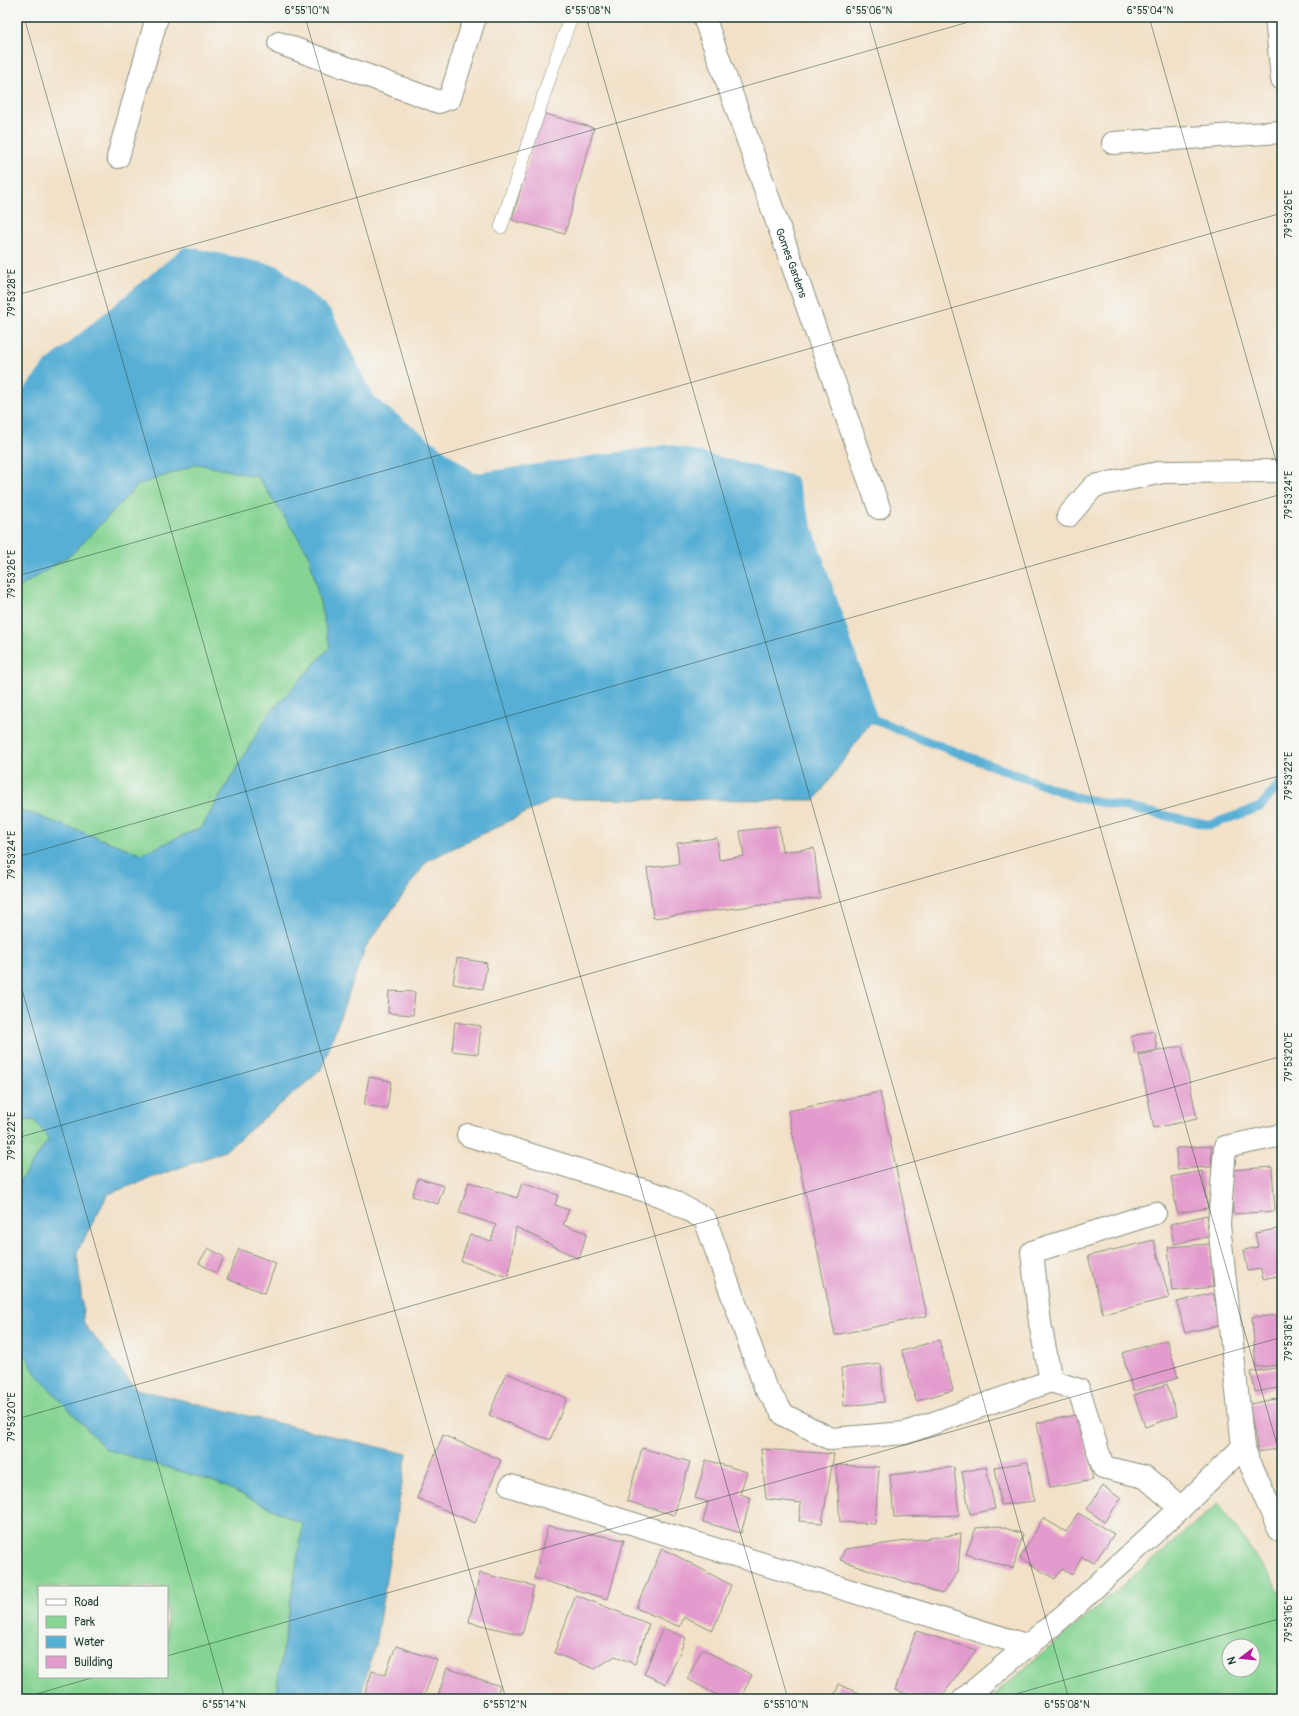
<svg xmlns="http://www.w3.org/2000/svg" width="1299" height="1716" viewBox="0 0 1299 1716" font-family="Pangolin,sans-serif">
	<style>
		.green { fill: #86d493; stroke: #528864; fill-rule: evenodd }
		.water { fill: #58afd5; stroke: #3c7684 }
		.lines { fill: none; stroke-linecap: round; stroke-linejoin: round }
		.stream { stroke: #58afd5; stroke-width: 9 }
		.building { fill: #e39bcd }
		.lane-casing { stroke: #888f7e; stroke-width: 14 }
		.street-casing { stroke: #888f7e; stroke-width: 24 }
		.lane { stroke: #fff; stroke-width: 13 }
		.street { stroke: #fff; stroke-width: 22 }
		.ticks { fill: none; stroke: #1f3d34; stroke-width: 1; stroke-opacity: 0.45 }
		.labels { text-anchor: middle; dominant-baseline: central; stroke-width: 3; stroke-linejoin: round; paint-order: stroke }
		.street-label { font-size: 11px; fill: #1f3d34; stroke: #f6f6f2 }
		.neatline { fill: none; stroke: #1f3d34; stroke-width: 1.5 }
		.ticks-label { font-size: 10px; text-anchor: middle; fill: #1f3d34 }
	</style>
	<rect width="100%" height="100%" fill="#f6f6f2"/>
	<filter id="ink" filterUnits="userSpaceOnUse"><feTurbulence type="fractalNoise" baseFrequency=".025" numOctaves="2"/><feDisplacementMap in="SourceGraphic" scale="8" xChannelSelector="R" yChannelSelector="G"/><feConvolveMatrix kernelMatrix="1 2 1 2 8 2 1 2 1" color-interpolation-filters="sRGB"/></filter>
	<filter id="wash" filterUnits="userSpaceOnUse"><feTurbulence type="fractalNoise" baseFrequency=".012" numOctaves="4" result="noise"/><feDisplacementMap in="SourceGraphic" scale="16" xChannelSelector="R" yChannelSelector="G"/><feGaussianBlur stdDeviation="0.9" result="paint"/><feColorMatrix in="noise" values="0 0 0 0 0 0 0 0 0 0 0 0 0 0 0 0 0 1.4 0 .05"/><feComposite in="paint" operator="in"/></filter>
	<g filter="url(#wash)">
		<rect width="100%" height="100%" fill="#f2e1c8"/>
		<g class="green">
			<path d="M198 464 258 477 309 554 330 647 268 715 202 827 142 854 24 811 17 805V589L73 553 138 485Z"/>
			<path d="M34 1120 49 1139 17 1185V1122Z"/>
			<path d="M17 1339 36 1374 106 1449 216 1482 303 1524 275 1699H17ZM39 1587H167V1677H39Z"/>
			<path d="M1219 1503 1282 1595V1699H989ZM1229 1646H1253V1670H1229Z"/>
		</g>
		<path class="water" d="M186 251 276 270 328 314 370 400 474 478 670 449 792 480 873 719 815 800 554 799 427 861 365 948 321 1070 225 1151 108 1194 77 1252 84 1324 136 1389 407 1454 375 1645 360 1699H275L303 1524 216 1482 106 1449 36 1374 17 1339V1185L49 1139 34 1120 17 1122V805L24 811 142 854 202 827 268 715 330 647 309 554 258 477 198 464 138 485 73 553 17 589V405L48 366Z"/>
		<g class="lines">
			<path class="stream" d="M17 405 48 366 186 251 276 270 328 314 370 400 474 478 670 449 792 480 873 719 924 740 1075 797 1210 825 1260 807 1282 781"/>
		</g>
		<g id="blocks">
			<g class="building">
				<path d="M542 113 594 128 565 234 512 220Z"/>
				<path d="M779 826 782 852 814 848 820 898 653 918 647 868 679 864 677 843 717 838 719 860 744 856 740 831Z"/>
				<path d="M457 958 487 963 483 989 453 984Z"/>
				<path d="M389 991 415 992 413 1015 388 1013Z"/>
				<path d="M455 1022 481 1026 478 1054 452 1051Z"/>
				<path d="M1154 1031 1157 1050 1135 1054 1132 1036Z"/>
				<path d="M1182 1046 1197 1119 1154 1128 1139 1055Z"/>
				<path d="M369 1077 391 1081 387 1109 364 1105Z"/>
				<path d="M880 1092 927 1316 835 1335 788 1111Z"/>
				<path d="M1211 1146 1212 1167 1177 1169 1176 1148Z"/>
				<path d="M1272 1167 1275 1211 1233 1214 1230 1170Z"/>
				<path d="M1202 1171 1208 1208 1177 1213 1171 1177Z"/>
				<path d="M418 1178 444 1186 438 1204 412 1196Z"/>
				<path d="M469 1182 517 1198 522 1183 558 1195 555 1205 569 1210 563 1225 587 1233 579 1259 516 1227 508 1277 461 1261 470 1234 491 1241 496 1225 459 1213Z"/>
				<path d="M1207 1215 1212 1236 1174 1244 1170 1224Z"/>
				<path d="M1282 1228V1275L1263 1279 1261 1269 1248 1271 1244 1250 1258 1247 1255 1233Z"/>
				<path d="M1154 1240 1169 1298 1103 1314 1088 1256Z"/>
				<path d="M1210 1244 1213 1287 1172 1291 1168 1247Z"/>
				<path d="M208 1248 224 1257 216 1273 199 1263Z"/>
				<path d="M239 1249 276 1263 265 1293 227 1279Z"/>
				<path d="M1213 1293 1220 1325 1185 1333 1177 1302Z"/>
				<path d="M1282 1315V1365L1256 1367 1252 1317Z"/>
				<path d="M939 1340 953 1390 916 1401 902 1351Z"/>
				<path d="M1167 1340 1178 1378 1133 1391 1122 1353Z"/>
				<path d="M881 1364 884 1402 844 1406 841 1368Z"/>
				<path d="M1282 1367V1387L1255 1392 1251 1372Z"/>
				<path d="M506 1373 567 1398 550 1440 489 1415Z"/>
				<path d="M1167 1384 1177 1416 1145 1427 1134 1395Z"/>
				<path d="M1282 1398V1448L1258 1452 1249 1404Z"/>
				<path d="M1080 1414 1093 1480 1050 1488 1037 1423Z"/>
				<path d="M443 1435 501 1460 475 1523 417 1498Z"/>
				<path d="M642 1448 690 1462 674 1515 627 1501Z"/>
				<path d="M761 1449 834 1454 822 1523 799 1521 801 1503 766 1499Z"/>
				<path d="M706 1460 747 1472 740 1494 751 1498 741 1533 703 1522 708 1502 695 1498Z"/>
				<path d="M1028 1462 1034 1501 1001 1505 995 1467Z"/>
				<path d="M836 1465 879 1467 875 1524 840 1522Z"/>
				<path d="M954 1467 959 1515 894 1517 890 1475Z"/>
				<path d="M986 1467 995 1509 970 1514 962 1472Z"/>
				<path d="M1103 1486 1121 1499 1104 1522 1087 1509Z"/>
				<path d="M1078 1513 1114 1534 1094 1563 1082 1557 1072 1575 1062 1569 1055 1579 1020 1558 1043 1518 1066 1532Z"/>
				<path d="M548 1526 624 1540 608 1599 534 1578Z"/>
				<path d="M999 1526 1023 1534 1013 1568 966 1554 976 1528Z"/>
				<path d="M961 1534 958 1572 942 1594 840 1560 845 1549Z"/>
				<path d="M662 1548 731 1585 713 1630 684 1617 680 1627 636 1608Z"/>
				<path d="M480 1573 534 1586 522 1635 469 1622Z"/>
				<path d="M576 1595 649 1624 635 1664 615 1656 595 1669 554 1653Z"/>
				<path d="M663 1628 686 1638 666 1684 644 1674Z"/>
				<path d="M916 1631 976 1650 940 1699H924L895 1690Z"/>
				<path d="M396 1646 437 1660 423 1699H363L372 1671 385 1675Z"/>
				<path d="M702 1649 752 1675 740 1699H725L687 1679Z"/>
				<path d="M447 1668 500 1686 495 1699H437Z"/>
				<path d="M839 1684 871 1699H833Z"/>
			</g>
		</g>
	</g>
	<g filter="url(#ink)">
		<use href="#blocks" fill-opacity="0" stroke="#888f7e" stroke-width="1"/>
		<g class="lines">
			<g class="lane-casing">
				<path id="lane" d="M501 227 552 70 571 17"/>
			</g>
			<g class="street-casing">
				<g id="street">
					<path id="s1" d="M704 17 879 508"/>
					<path d="M1276 17 1282 79"/>
					<path d="M279 43 439 102 450 98 475 17"/>
					<path d="M1113 143 1282 132"/>
					<path d="M118 157 157 17"/>
					<path d="M1068 516 1094 486 1163 472 1282 471"/>
					<path d="M468 1135 665 1197 705 1219 765 1387 784 1415 831 1439 905 1433 1051 1381 1079 1390 1103 1467 1145 1477 1181 1508"/>
					<path d="M1282 1135 1225 1147 1219 1225 1243 1447 1279 1529 1282 1532"/>
					<path d="M1051 1381 1040 1323 1032 1252 1155 1213"/>
					<path d="M511 1486 1029 1646"/>
					<path d="M964 1699 1068 1612 1181 1508 1243 1447"/>
				</g>
			</g>
			<use href="#lane" class="lane"/>
			<use href="#street" class="street"/>
		</g>
	</g>
	<path class="ticks" d="M24 17 506 1699M305 17 788 1699M586 17 1069 1699M868 17 1282 1462M1149 17 1282 482M17 295 986 17M17 576 1282 213M17 857 1282 494M17 972 225 1699M17 1138 1282 775M17 1419 1282 1056M167 1656 1282 1337M19 1699 95 1677M998 1699 1282 1618"/>
	<g class="labels">
		<g class="street-label">
			<text stroke="none"><textPath href="#s1" startOffset="261">Gomes Gardens</textPath></text>
		</g>
	</g>
	<rect width="1299" height="1716" fill="none" stroke="#f6f6f2" stroke-width="44"/>
	<rect x="38" y="1586" width="130" height="92" fill="#f6f6f2" stroke="#a0aca6"/>
	<rect x="46" y="1599" width="20" height="6" fill="#ffffff" stroke="#a0aca6"/>
	<text x="74" y="1606" font-size="12" fill="#1f3d34">Road</text>
	<rect x="46" y="1616" width="20" height="12" fill="#86d493" stroke="#a0aca6"/>
	<text x="74" y="1626" font-size="12" fill="#1f3d34">Park</text>
	<rect x="46" y="1636" width="20" height="12" fill="#58afd5" stroke="#a0aca6"/>
	<text x="74" y="1646" font-size="12" fill="#1f3d34">Water</text>
	<rect x="46" y="1656" width="20" height="12" fill="#e39bcd" stroke="#a0aca6"/>
	<text x="74" y="1666" font-size="12" fill="#1f3d34">Building</text>
	<g transform="translate(1241 1658) rotate(254)"><circle r="19" fill="#f6f6f2" stroke="#a0aca6"/>
	<path d="M0-3L7 15L0 10L-7 15Z" fill="#b5179e"/>
	<text y="-6" font-size="11" font-weight="bold" text-anchor="middle" fill="#1f3d34">N</text>
	</g>
	<rect x="22" y="22" width="1255" height="1672" class="neatline"/>
	<g class="ticks-label">
		<text x="307" y="14">6°55'10"N</text>
		<text x="588" y="14">6°55'08"N</text>
		<text x="869" y="14">6°55'06"N</text>
		<text x="1150" y="14">6°55'04"N</text>
		<text transform="translate(1288 214) rotate(-90)" y="4">79°53'26"E</text>
		<text transform="translate(11 293) rotate(-90)" y="4">79°53'28"E</text>
		<text transform="translate(1288 495) rotate(-90)" y="4">79°53'24"E</text>
		<text transform="translate(11 574) rotate(-90)" y="4">79°53'26"E</text>
		<text transform="translate(1288 776) rotate(-90)" y="4">79°53'22"E</text>
		<text transform="translate(11 855) rotate(-90)" y="4">79°53'24"E</text>
		<text transform="translate(1288 1057) rotate(-90)" y="4">79°53'20"E</text>
		<text transform="translate(11 1136) rotate(-90)" y="4">79°53'22"E</text>
		<text transform="translate(1288 1338) rotate(-90)" y="4">79°53'18"E</text>
		<text transform="translate(11 1417) rotate(-90)" y="4">79°53'20"E</text>
		<text transform="translate(1288 1619) rotate(-90)" y="4">79°53'16"E</text>
		<text x="224" y="1708">6°55'14"N</text>
		<text x="505" y="1708">6°55'12"N</text>
		<text x="786" y="1708">6°55'10"N</text>
		<text x="1067" y="1708">6°55'08"N</text>
	</g>
</svg>
